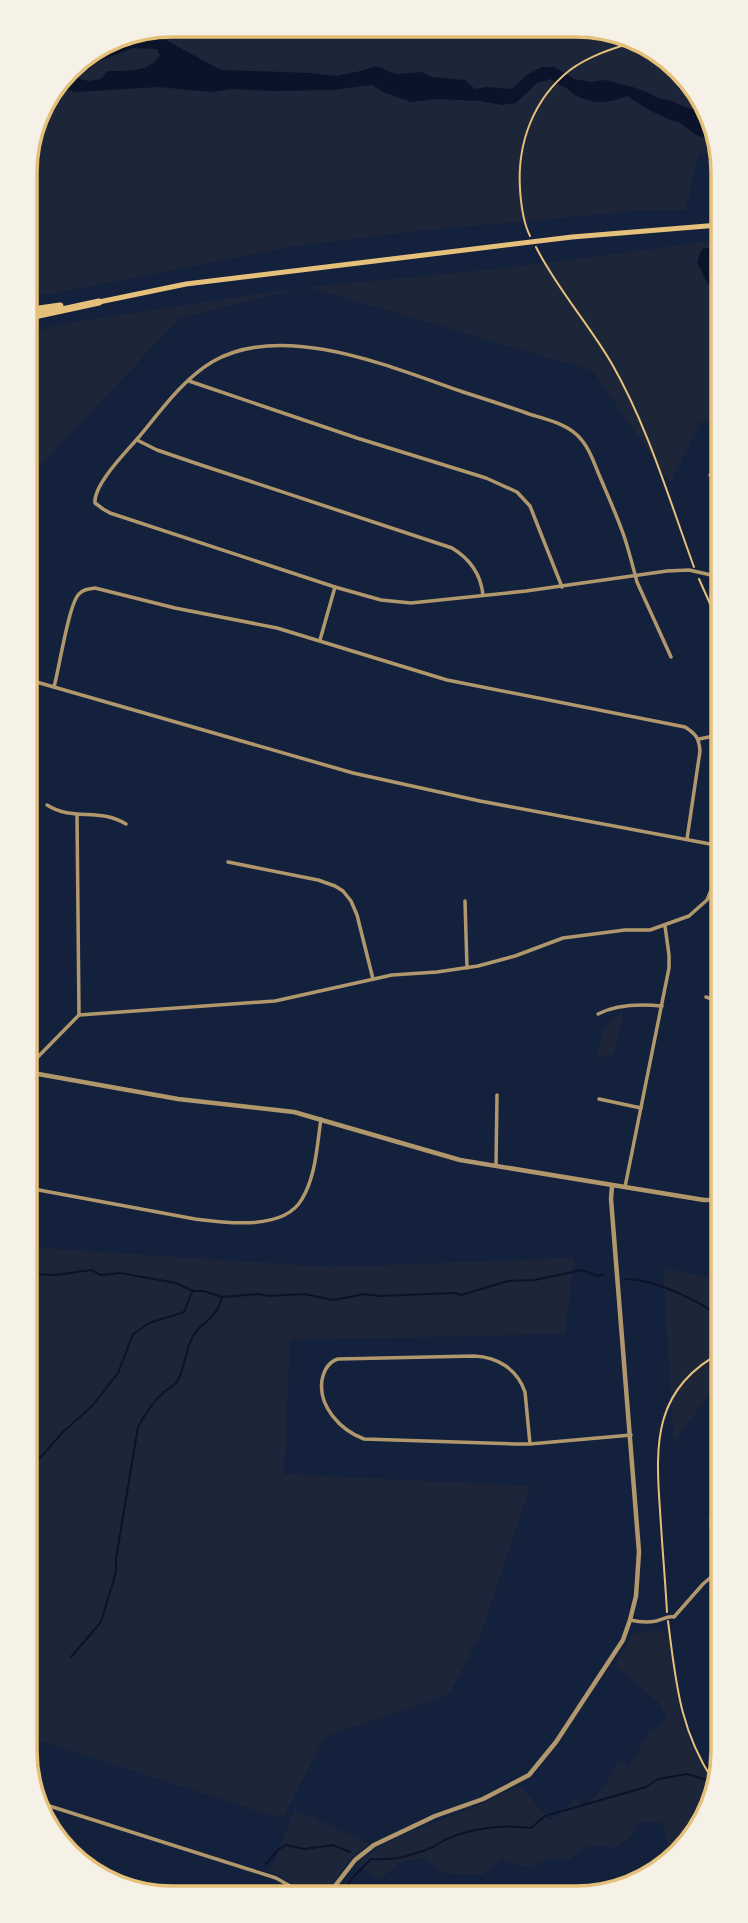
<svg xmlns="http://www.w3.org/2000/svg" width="748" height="1923" viewBox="0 0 748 1923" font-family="Poppins,sans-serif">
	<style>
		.green { fill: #1d2539 }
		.water { fill: #0b132b; fill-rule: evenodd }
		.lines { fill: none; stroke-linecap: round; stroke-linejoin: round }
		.stream { stroke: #0b132b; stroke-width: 2 }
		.path { stroke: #e5c07b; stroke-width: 2 }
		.minor { stroke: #b1986c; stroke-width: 3.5 }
		.tertiary { stroke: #b1986c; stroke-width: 4.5 }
		.secondary { stroke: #e5c07b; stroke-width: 5 }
		.motorway { stroke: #e5c07b; stroke-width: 7 }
		.rim { fill: none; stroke: #e5c07b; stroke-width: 3.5 }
	</style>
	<rect width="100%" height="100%" fill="#14213d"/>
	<g class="green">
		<path d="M172 25 605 27 680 67 719 134V152L698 154 686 210 635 211 409 232 295 246 56 293 25 297V162L40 107 74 61 116 36Z"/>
		<path d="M719 240V424L700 422 670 483 593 371 308 287 507 268Z"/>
		<path d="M304 287 179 319 37 469 26 502 25 334 62 324Z"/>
		<path d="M623 1013 614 1054H609L597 1058 602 1030C612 1025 613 1016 623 1013Z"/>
		<path d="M28 1247 329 1267 574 1258 565 1334 290 1340 284 1474 530 1486 480 1636 449 1694 325 1737 282 1819 29 1737Z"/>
		<path d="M663 1268 722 1281V1375L674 1443Z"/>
		<path d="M659 1630 666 1634 668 1637C674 1668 675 1700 685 1729 692 1749 703 1767 714 1783L687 1848 670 1859 663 1823 639 1822 633 1835 615 1848C588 1844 588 1844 567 1861L551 1858 529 1868 502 1859 481 1875 443 1873 424 1858 401 1862 380 1879 356 1865C387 1837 426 1826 464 1811 483 1804 501 1795 520 1786L550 1820 577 1798 584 1807 605 1786 617 1761 629 1767 649 1732 659 1728 666 1715 659 1703 615 1665 633 1633Z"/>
		<path d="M295 1809 369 1844 351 1858 324 1895C307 1895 287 1878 270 1871Z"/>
	</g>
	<g class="water">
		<path d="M160 37 221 70 311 73 335 76 361 71 376 66 396 74 422 72 431 77 465 80 475 89 486 87 512 89 527 75 542 67H554L574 79 591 82 605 80 636 88 651 94 660 99 672 101 685 107 706 113 719 134 716 141 696 135 680 123 668 119 651 111 627 96C611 103 592 105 575 95 570 92 571 91 566 88 560 85 556 84 551 79L537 83 516 103 502 105 480 101 436 99 411 102 383 92 372 85 333 90 272 91 233 89 211 92 159 87 76 92 55 87 65 74 74 67 135 38ZM132 48 157 49 160 55C149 73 126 71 107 71L101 79 88 81 76 78 100 61Z"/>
		<path d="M715 247H719V297L706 281 697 262 702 249Z"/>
	</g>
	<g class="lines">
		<g class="stream">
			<path d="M28 1274 55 1275 92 1270 100 1275 120 1273 176 1283 193 1291H204L222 1297 259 1294 269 1296 304 1294 333 1300 365 1294 378 1296 455 1293 461 1295 508 1281 535 1280 582 1270 597 1276 604 1274"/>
			<path d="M625 1279C659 1280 694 1299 722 1317"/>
			<path d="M29 1465 39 1459 63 1432 92 1406 118 1373 133 1334 149 1323 184 1312 192 1292"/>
			<path d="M71 1657 101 1622 116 1572V1559L138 1427C145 1414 153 1402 164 1392 170 1387 176 1386 179 1378 185 1365 186 1349 193 1336 203 1320 215 1321 222 1298"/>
			<path d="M266 1864 279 1849 286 1845 304 1849 333 1845 350 1852"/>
			<path d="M242 1895 250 1884"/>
			<path d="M340 1895 353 1877 371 1859C394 1860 403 1858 425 1850 428 1849 432 1848 435 1846 440 1843 443 1840 449 1838 474 1828 504 1824 531 1828L545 1816 646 1787 658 1779 687 1774 711 1781"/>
		</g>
		<g class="path">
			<path d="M530 236C523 222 521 205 520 189 517 144 533 99 570 70 589 56 611 49 634 42"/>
			<path d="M536 247C557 289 589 324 612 364 648 427 669 499 694 567"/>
			<path d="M699 579 720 626"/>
			<path d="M667 1612C665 1578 662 1544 660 1510 655 1442 654 1388 722 1352"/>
			<path d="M668 1621C676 1682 679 1729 714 1782"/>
		</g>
		<g class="minor">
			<path d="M189 381 357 438 486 478 517 492 530 506 562 587"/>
			<path d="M137 440 157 450 195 463 452 548C470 559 481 575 483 595"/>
			<path d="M710 475H720"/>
			<path d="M320 640 335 587"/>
			<path d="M671 657 637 582C633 567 629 551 624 536 617 516 608 496 600 477 594 463 589 446 577 435 564 423 545 419 529 414 507 406 485 399 463 392 393 368 283 320 212 362 182 380 160 412 138 438 126 452 93 485 95 503L103 509 110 513 335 587 381 600 411 603 526 591 667 571 689 570 720 577"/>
			<path d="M26 679 353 773 480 801 721 846"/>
			<path d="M54 687C59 669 69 603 79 594 83 589 89 589 95 588L175 608 277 628 447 680 685 727C696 734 699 738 700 751L687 839"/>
			<path d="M699 739 714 736"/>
			<path d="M47 805C74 822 98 807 126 824"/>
			<path d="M77 815 79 1015"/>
			<path d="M228 862 318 880 335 886 343 891 351 901 357 915 373 979"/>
			<path d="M465 901 467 968"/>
			<path d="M706 997 721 1002"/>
			<path d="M598 1014C617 1004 641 1004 662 1006"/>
			<path d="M27 1068 79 1015 275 1001 392 975 437 972 478 966 515 956 563 938 625 930H650L689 916 707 900 717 876 721 856"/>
			<path d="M599 1099 641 1108"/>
			<path d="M496 1165 497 1095"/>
			<path d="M625 1187 669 968V955L665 926"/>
			<path d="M28 1188 195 1219C226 1223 284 1231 302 1199 316 1176 317 1145 321 1119"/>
			<path d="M530 1444 525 1392C517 1369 498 1357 474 1356L338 1359C328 1362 324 1370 322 1380 318 1406 340 1430 364 1439L515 1444H530L631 1435"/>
			<path d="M721 1474C720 1491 708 1511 712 1529 714 1536 719 1543 723 1549"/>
			<path d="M630 1620C639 1622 647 1623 656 1621 664 1619 666 1616 674 1617L703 1584 723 1567"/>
			<path d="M37 1802 276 1878 306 1895"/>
		</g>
		<g class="tertiary">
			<path d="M27 1072 178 1099 294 1112 460 1160 704 1200H722"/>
			<path d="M328 1895 355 1860 374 1845 435 1816 483 1799 529 1775 556 1742 623 1640 630 1620 636 1596 639 1552 611 1199 612 1186"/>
		</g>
		<path class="secondary" d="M99 302 186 284 572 237 719 225"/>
		<g class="motorway">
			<path d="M25 311 60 306"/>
			<path d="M25 318 99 302"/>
		</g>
	</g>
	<path d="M0 0H748V1923H0ZM172 37H576A135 135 0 0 1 711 172V1751A135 135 0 0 1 576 1886H172A135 135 0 0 1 37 1751V172A135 135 0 0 1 172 37Z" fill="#f6f1e7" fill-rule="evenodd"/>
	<path class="rim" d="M172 37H576A135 135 0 0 1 711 172V1751A135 135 0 0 1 576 1886H172A135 135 0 0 1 37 1751V172A135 135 0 0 1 172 37Z"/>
</svg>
